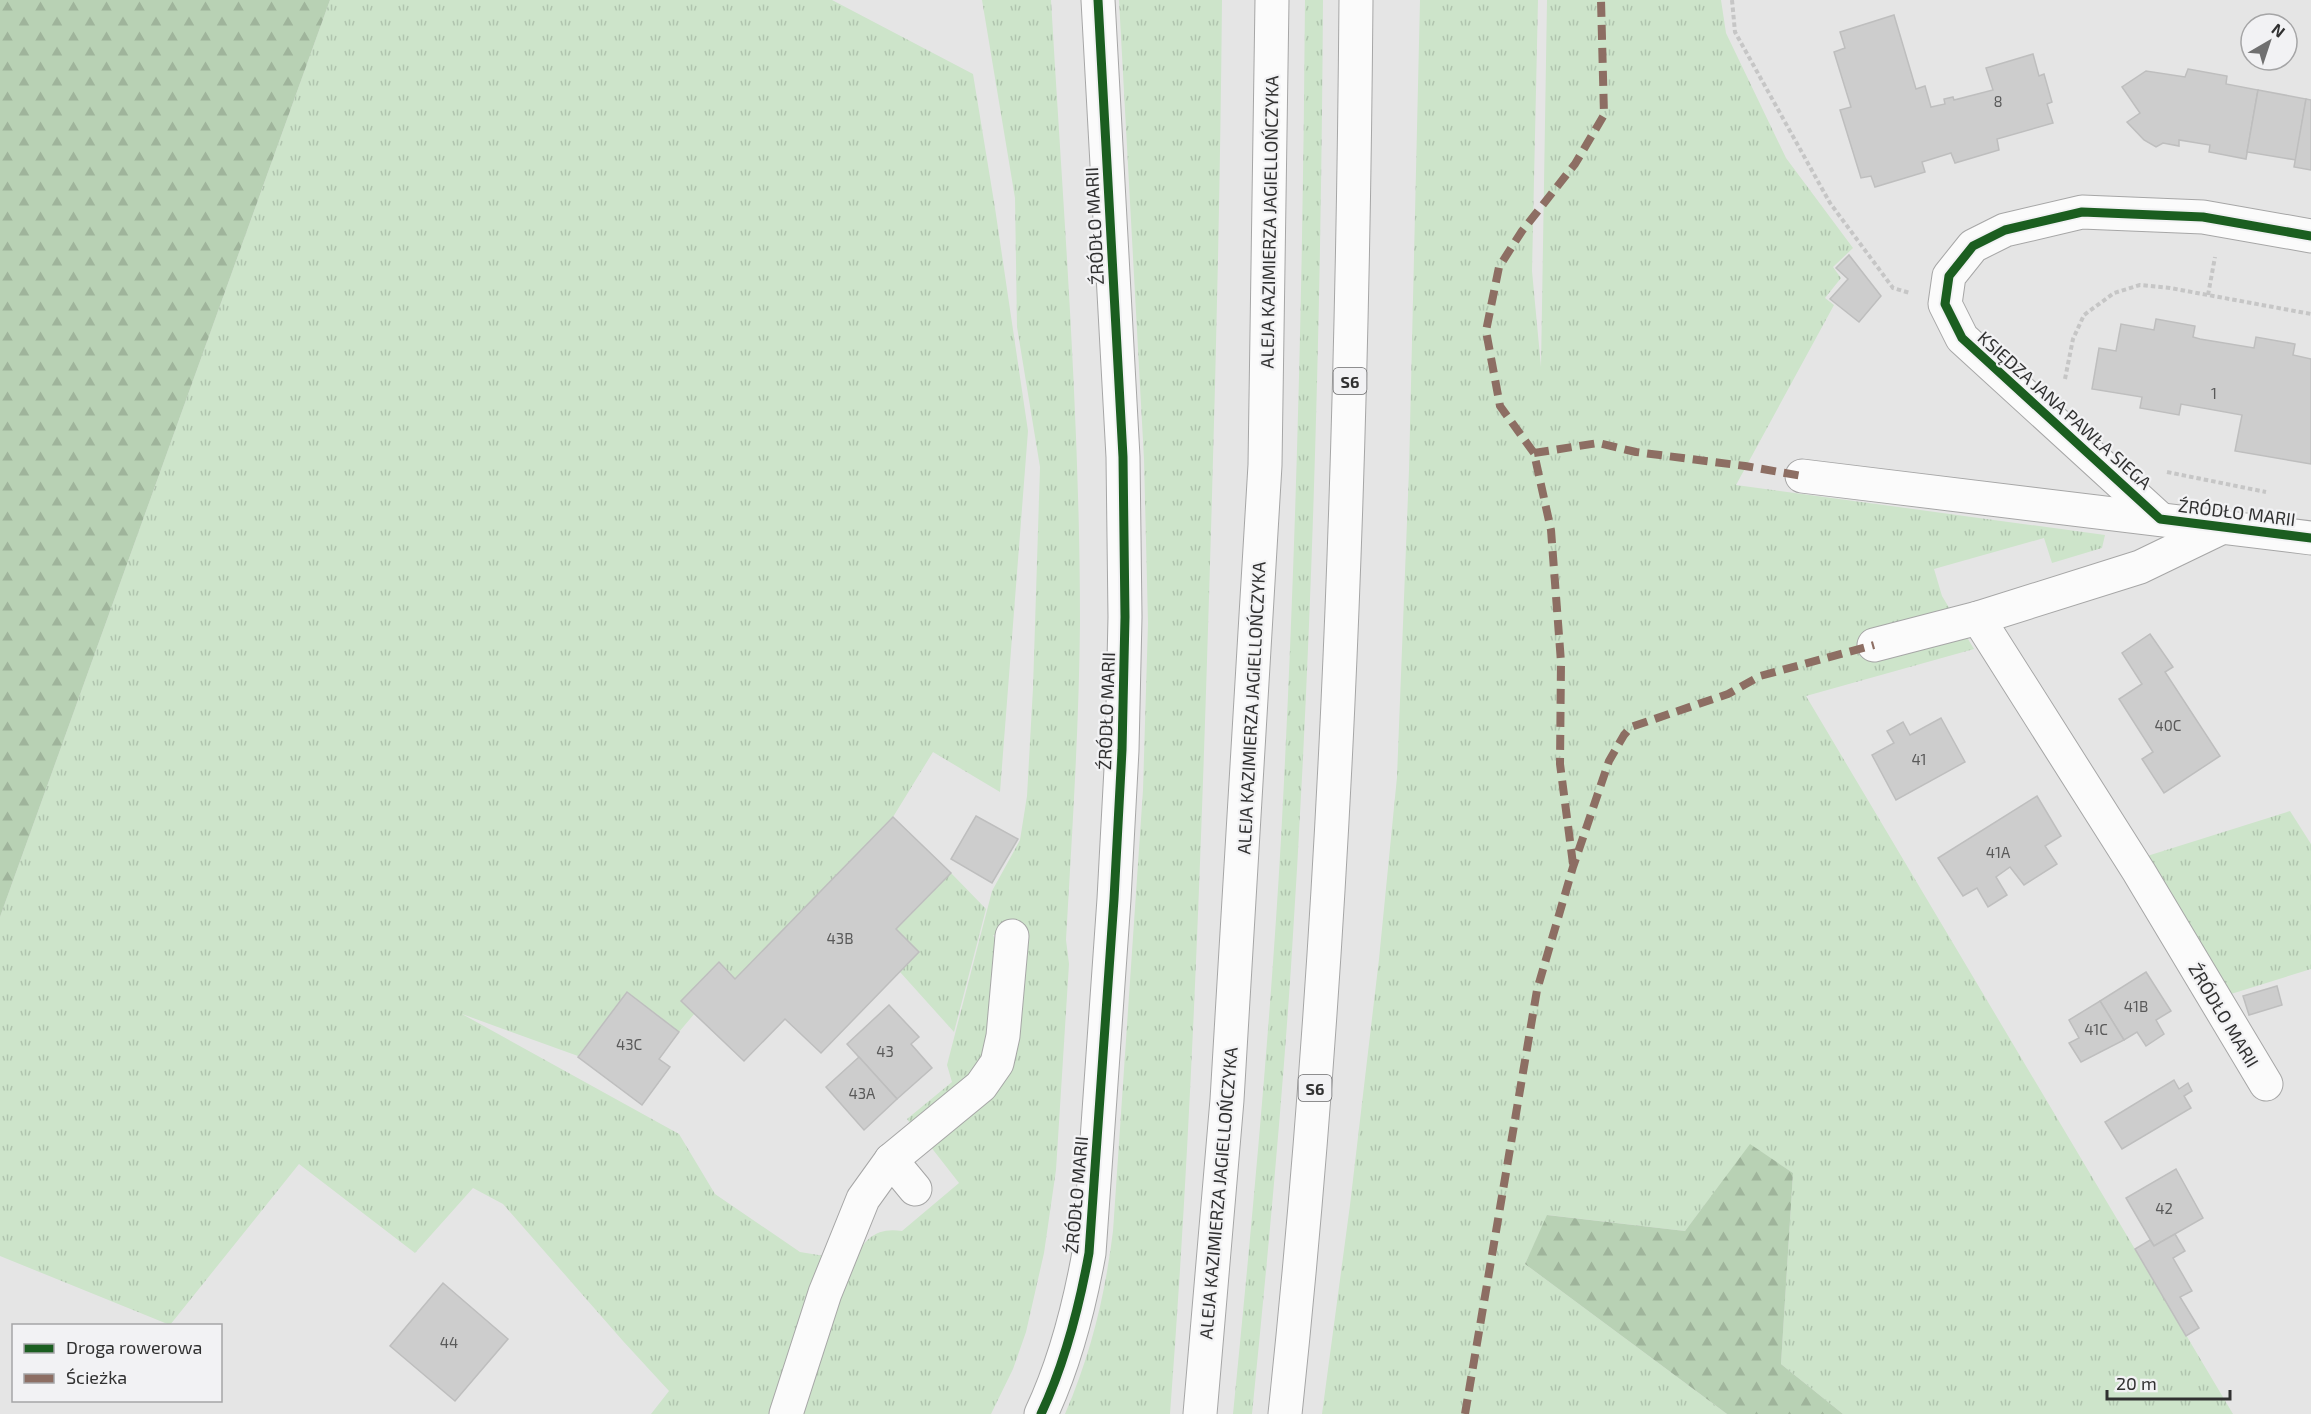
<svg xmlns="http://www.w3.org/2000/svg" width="2311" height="1414" viewBox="0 0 2311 1414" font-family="'Exo 2',sans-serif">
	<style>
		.grass { fill: url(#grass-tufts) }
		.forest { fill: url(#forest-firs) }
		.building { fill: #cdcdcd; stroke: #bebebe; stroke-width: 1.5 }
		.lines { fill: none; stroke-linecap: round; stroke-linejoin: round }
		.minor-casing { stroke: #a6a6a6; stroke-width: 35 }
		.highway-casing { stroke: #a6a6a6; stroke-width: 35 }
		.path { stroke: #c6c6c6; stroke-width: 4; stroke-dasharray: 4.5 3; stroke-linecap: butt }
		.minor { stroke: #fbfbfb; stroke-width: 33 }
		.highway { stroke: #fbfbfb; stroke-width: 33 }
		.quiet { stroke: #8d6e63; stroke-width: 8; stroke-dasharray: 15 8; stroke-linecap: butt }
		.cycleway-casing { stroke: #f2f2f4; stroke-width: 13 }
		.cycleway { stroke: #1b5e20; stroke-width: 9 }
		.labels { text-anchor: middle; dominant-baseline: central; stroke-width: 4.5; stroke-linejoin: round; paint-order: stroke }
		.number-label { font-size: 15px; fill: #5a5a5a }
		.shield { fill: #f2f2f4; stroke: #6b6b6c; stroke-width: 1.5 }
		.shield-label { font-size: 16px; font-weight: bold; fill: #313131 }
		.street-label { font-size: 18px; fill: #313131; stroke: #f2f2f4 }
	</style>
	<defs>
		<pattern id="grass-tufts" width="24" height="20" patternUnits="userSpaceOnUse" patternTransform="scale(1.5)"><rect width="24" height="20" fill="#cde4ca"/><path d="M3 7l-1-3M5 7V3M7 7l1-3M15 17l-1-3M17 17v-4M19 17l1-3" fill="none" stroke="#b0c4ae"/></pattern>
		<pattern id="forest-firs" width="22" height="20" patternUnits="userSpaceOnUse" patternTransform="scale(1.5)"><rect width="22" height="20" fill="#b8d1b4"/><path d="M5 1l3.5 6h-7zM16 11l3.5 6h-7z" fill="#9fb49b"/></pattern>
	</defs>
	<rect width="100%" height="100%" fill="#e5e5e5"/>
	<g class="grass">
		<path d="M330 0H832L973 74 995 208 1028 431 1000 792 933 752 893 817 735 979 718 963 682 1000 695 1013 679 1032 627 992 578 1056 462 1014 679 1134 715 1194 800 1252 855 1261C863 1239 877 1227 902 1231L959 1183 927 1142C948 1125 972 1109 992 1089 1020 1061 1018 977 1021 937L993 935 1001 948 1002 958C999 989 1000 1052 980 1075 962 1095 936 1112 915 1129L907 1119 952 1082 947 1065 992 891 1020 840 1027 796 1033 688 1040 467 1017 327 1015 198 982 0H1051C1063 207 1080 415 1080 623 1079 729 1072 834 1066 940L1069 964 1056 1170 1044 1253 1026 1332 1013 1369 991 1414H651L669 1391 623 1341 503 1204 473 1188 415 1253 299 1164 170 1325 0 1256V917Z"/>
		<path d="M1119 0H1222C1220 221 1214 441 1207 661 1199 913 1189 1163 1170 1414H1065C1091 1354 1105 1296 1113 1231L1143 790 1148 623 1144 459Z"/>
		<path d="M1305 0H1323C1321 323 1312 645 1291 967 1281 1116 1267 1265 1252 1414H1233C1252 1223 1270 1031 1281 839 1296 560 1303 280 1305 0Z"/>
		<path d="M1420 0H1538L1532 271 1541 367 1547 0H1721L1726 33 1786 158 1853 248 1833 267 1841 278 1825 298 1834 305 1736 485 2105 535 2102 548 2052 563 2044 538 1934 569 1942 596 1974 649 1806 696 2233 1414H1843L1781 1364 1793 1173 1750 1145 1685 1231 1548 1215 1525 1264 1727 1414H1322L1350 1205 1379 959 1397 777 1409 470Z"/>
		<path d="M2290 811 2311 844V969L2231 994 2144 857Z"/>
		<path d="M951 873 986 909 954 1032 900 972 919 952 896 929Z"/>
	</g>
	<g class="forest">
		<path d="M0 0H330L0 917Z"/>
		<path d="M1750 1144 1793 1173 1781 1364 1843 1414H1727L1525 1264 1547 1215 1685 1231Z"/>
	</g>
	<g class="building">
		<path d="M1894 15 1916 89 1925 86 1931 107 1945 104 1944 99 1953 97 1954 100 1993 90 1986 68 2033 54 2039 76 2044 74 2052 102 2047 104 2053 123 1997 139 1999 150 1955 163 1951 153 1922 162 1925 172 1875 187 1871 176 1861 178 1840 110 1851 107 1834 52 1845 48 1840 32Z"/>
		<path d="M2188 69 2227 76 2226 84 2258 90 2246 159 2209 152 2210 145 2179 140V146L2163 143 2156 147 2144 140 2127 122 2140 113 2122 87 2146 71 2185 77Z"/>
		<path d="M2258 90 2306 99 2296 160 2247 152Z"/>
		<path d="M2306 99 2311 100V170L2294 167Z"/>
		<path d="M1849 255 1881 296 1859 322 1830 299 1848 279 1836 268Z"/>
		<path d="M2156 319 2195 326 2193 337 2200 339 2254 348 2256 337 2295 344 2293 355 2311 359V464L2235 451 2242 415 2181 404 2179 415 2140 408 2142 397 2092 389 2099 348 2116 351 2121 324 2154 330Z"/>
		<path d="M2150 634 2173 667 2165 672 2220 756 2164 793 2142 759 2153 752 2119 699 2142 684 2122 653Z"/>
		<path d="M1941 718 1965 762 1896 800 1872 755 1894 743 1887 731 1903 722 1910 735Z"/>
		<path d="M2037 796 2061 836 2045 846 2057 864 2024 885 2010 867 1996 877 2007 895 1988 907 1977 888 1963 896 1938 858Z"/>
		<path d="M976 816 1018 839 992 883 951 859Z"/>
		<path d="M893 817 951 873 896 929 919 952 821 1053 785 1019 744 1061 681 1001 719 962 735 979Z"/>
		<path d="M2146 972 2171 1011 2156 1020 2164 1034 2146 1046 2137 1032 2124 1040 2100 1001Z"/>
		<path d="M2277 986 2282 1005 2249 1015 2243 996Z"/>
		<path d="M627 992 679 1032 659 1059 670 1067 642 1105 578 1057Z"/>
		<path d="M2100 1001 2124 1040 2081 1062 2069 1043 2079 1038 2069 1020Z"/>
		<path d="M889 1005 919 1037 911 1044 932 1068 897 1099 847 1044Z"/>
		<path d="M859 1057 897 1099 864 1130 826 1087Z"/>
		<path d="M2174 1080 2179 1089 2188 1083 2192 1091 2184 1096 2191 1108 2122 1149 2105 1122Z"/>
		<path d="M2176 1169 2203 1218 2154 1246 2126 1198Z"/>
		<path d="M2175 1234 2185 1251 2173 1258 2192 1291 2180 1297 2199 1328 2186 1336 2135 1249 2150 1240 2154 1246Z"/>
		<path d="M443 1283 508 1339 455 1401 390 1346Z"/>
	</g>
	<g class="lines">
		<g class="minor-casing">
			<g id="minor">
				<path d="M1802 476 2311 538"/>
				<path d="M2160 519 1962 338 1945 304 1949 276 1973 246 2005 230 2082 212 2203 217 2311 236"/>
				<path d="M1978 618 2139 872 2266 1084"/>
				<path d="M1874 645 1978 618 2140 567 2223 527"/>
				<path d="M891 1160 915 1189"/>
				<path d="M786 1414 825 1293 863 1199 891 1160 981 1086 997 1063 1003 1036 1012 936"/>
				<path d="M1041 1414C1065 1363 1079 1308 1089 1253L1114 899 1122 750 1125 617 1123 457 1098 0"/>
			</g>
		</g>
		<g class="highway-casing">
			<g id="highway">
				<path d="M1200 1414 1227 1100 1265 465 1272 0"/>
				<path d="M1285 1414C1335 944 1352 472 1356 0"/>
			</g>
		</g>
		<g class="path">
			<path d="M1732 0 1735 32 1830 203 1893 288 1910 293"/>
			<path d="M2208 295 2215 257"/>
			<path d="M2065 379 2073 339 2084 315 2114 293 2140 285 2170 288 2311 314"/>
			<path d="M2167 472 2266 492"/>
		</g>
		<use href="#minor" class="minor"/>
		<use href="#highway" class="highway"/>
		<g class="quiet">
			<path d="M1534 453 1598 443 1636 452 1745 466 1802 476"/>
			<path d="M1573 864 1560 764 1561 662 1551 530 1534 453 1500 406 1486 331 1499 267 1522 231 1575 164 1604 115 1601 0"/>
			<path d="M1465 1414 1537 990 1573 867 1609 761 1624 735 1631 727 1728 694 1760 676 1874 645"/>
		</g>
		<g class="cycleway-casing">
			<g id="cycleway">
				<path d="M2311 236 2203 217 2082 212 2005 230 1973 246 1949 276 1945 304 1962 338 2160 519 2311 538"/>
				<path d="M1041 1414C1065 1363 1079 1308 1089 1253L1114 899 1122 750 1125 617 1123 457 1098 0"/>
			</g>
		</g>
		<use href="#cycleway" class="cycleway"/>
	</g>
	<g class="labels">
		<g class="number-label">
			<text x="1998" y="101">8</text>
			<text x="2214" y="393">1</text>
			<text x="2168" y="725">40C</text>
			<text x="1919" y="759">41</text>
			<text x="1998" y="852">41A</text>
			<text x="840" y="938">43B</text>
			<text x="2136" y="1006">41B</text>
			<text x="2096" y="1029">41C</text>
			<text x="629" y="1044">43C</text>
			<text x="885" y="1051">43</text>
			<text x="862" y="1093">43A</text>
			<text x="2164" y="1208">42</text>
			<text x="449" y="1342">44</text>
		</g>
		<g class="shield">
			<rect x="1333.5" y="368" width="33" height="26" rx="4.5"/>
			<rect x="1298.5" y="1075" width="33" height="26" rx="4.5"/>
		</g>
		<g class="shield-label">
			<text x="1350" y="381">S6</text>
			<text x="1315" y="1088">S6</text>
		</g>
		<g class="street-label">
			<text transform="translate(1269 222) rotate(-89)">ALEJA KAZIMIERZA JAGIELLOŃCZYKA</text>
			<text transform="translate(1094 226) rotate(-93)">ŹRÓDŁO MARII</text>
			<text transform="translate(2065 410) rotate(42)">KSIĘDZA JANA PAWŁA SIEGA</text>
			<text transform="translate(2237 512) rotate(7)">ŹRÓDŁO MARII</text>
			<text transform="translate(1251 708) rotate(-87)">ALEJA KAZIMIERZA JAGIELLOŃCZYKA</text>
			<text transform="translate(1106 711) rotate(-88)">ŹRÓDŁO MARII</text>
			<text transform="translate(2224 1015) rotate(59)">ŹRÓDŁO MARII</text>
			<text transform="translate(1218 1193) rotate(-85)">ALEJA KAZIMIERZA JAGIELLOŃCZYKA</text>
			<text transform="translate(1076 1195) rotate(-85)">ŹRÓDŁO MARII</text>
		</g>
	</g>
	<rect x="12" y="1324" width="210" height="78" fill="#f2f2f4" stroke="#a5a5a6" stroke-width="1.5"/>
	<rect x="24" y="1344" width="30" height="9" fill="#1b5e20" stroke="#a5a5a6" stroke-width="1.5"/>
	<text x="66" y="1354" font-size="18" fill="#313131">Droga rowerowa</text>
	<rect x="24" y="1374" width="30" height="9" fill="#8d6e63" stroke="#a5a5a6" stroke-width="1.5"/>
	<text x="66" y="1384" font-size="18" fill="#313131">Ścieżka</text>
	<g transform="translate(2269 42) rotate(39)"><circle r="28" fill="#f2f2f4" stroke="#a5a5a6" stroke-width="1.5"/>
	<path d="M0-4.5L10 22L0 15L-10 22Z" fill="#707070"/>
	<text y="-9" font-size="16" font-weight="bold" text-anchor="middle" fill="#313131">N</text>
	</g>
	<path d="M2107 1390v9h123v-9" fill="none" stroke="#313131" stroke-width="3"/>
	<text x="2116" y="1390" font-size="18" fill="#313131" stroke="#f2f2f4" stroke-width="4.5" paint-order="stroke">20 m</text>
</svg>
